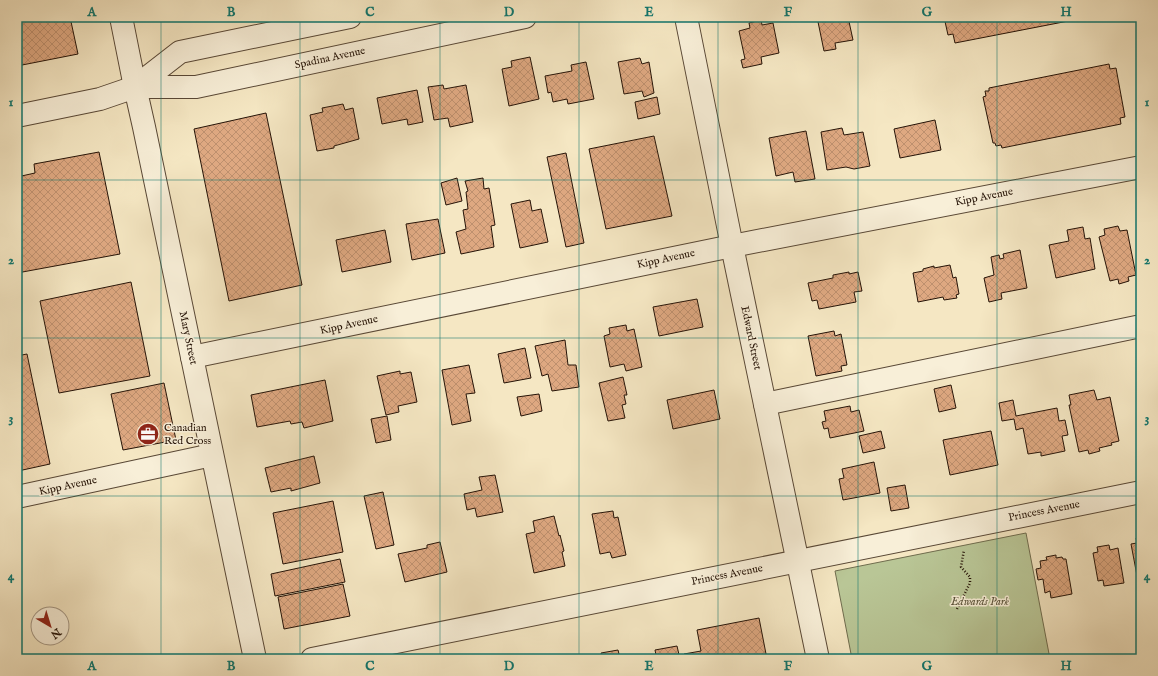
<svg xmlns="http://www.w3.org/2000/svg" width="1158" height="676" viewBox="0 0 1158 676" font-family="'IM FELL English',serif">
	<style>
		.green { fill: #b9c696; stroke: #6f6c4e }
		.building { fill: url(#building-cross-hatch); stroke: #251307 }
		.lines { fill: none; stroke-linecap: round; stroke-linejoin: round }
		.minor-casing { stroke: #594836; stroke-width: 24 }
		.path { stroke: #251307; stroke-width: 2.5; stroke-dasharray: 1 2; stroke-linecap: butt }
		.minor { stroke: #f8efd8; stroke-width: 22 }
		.grid { fill: none; stroke: #0f766e; stroke-width: 1; stroke-opacity: 0.55 }
		.labels { text-anchor: middle; dominant-baseline: central; stroke-width: 3; stroke-linejoin: round; paint-order: stroke }
		.street-label { font-size: 11px; fill: #251307; stroke: #f8efd8 }
		.poi-label { font-size: 11px; fill: #251307; stroke: #f8efd8; text-anchor: start }
		.park-label { font-size: 11px; font-style: italic; fill: #595239; stroke: #f8efd8 }
		.neatline { fill: none; stroke: #0f766e; stroke-width: 1.5 }
		.grid-label { font-size: 13px; text-anchor: middle; font-weight: bold; fill: #0f766e }
	</style>
	<defs>
		<pattern id="building-cross-hatch" width="8" height="8" patternUnits="userSpaceOnUse"><rect width="8" height="8" fill="#dea881"/><path d="M0 0l8 8M0 8l8-8" fill="none" stroke="#be906e"/></pattern>
	</defs>
	<rect width="100%" height="100%" fill="#f5e7c3"/>
	<filter id="stains"><feTurbulence type="fractalNoise" baseFrequency=".005" numOctaves="4"/><feColorMatrix values="0 0 0 0 .2 0 0 0 0 .09 0 0 0 0 .02 0 0 0 .5 -.17"/></filter>
	<radialGradient id="worn" r=".72"><stop offset=".6" stop-color="#630" stop-opacity="0"/><stop offset="1" stop-color="#630" stop-opacity=".3"/></radialGradient>
	<path class="green" d="M1026 533 1050 659H852L835 571Z"/>
	<g class="building">
		<path d="M17 17H70L78 54 17 66Z"/>
		<path d="M817 17H848L853 40 835 43 836 49 824 51Z"/>
		<path d="M944 17H1089L955 43 953 34 948 35Z"/>
		<path d="M761 20 762 25 773 23 779 53 761 57 762 64 743 68 741 60 745 59 739 31 750 28 749 23Z"/>
		<path d="M530 57 539 99 509 106 502 69 512 67 511 61Z"/>
		<path d="M640 58 642 64 649 62 654 93 644 97 642 91 624 94 618 62Z"/>
		<path d="M586 62 594 99 568 104 567 99 553 102 551 92 548 93 545 76 572 71 571 65Z"/>
		<path d="M1109 64 1110 69 1116 68 1125 117 1120 118 1121 124 1002 148 1001 145 996 146 995 143H993L983 97 986 96 985 91H989V88Z"/>
		<path d="M443 85 444 89 466 85 473 122 450 127 448 118 434 120 428 87Z"/>
		<path d="M417 90 423 122 408 125 407 119 382 124 377 98Z"/>
		<path d="M657 97 660 114 638 119 635 102Z"/>
		<path d="M343 104 345 110 353 108 359 139 334 146V148L317 151 310 115 323 112 322 108Z"/>
		<path d="M266 113 302 285 229 301 194 129Z"/>
		<path d="M935 120 941 150 900 158 894 129Z"/>
		<path d="M842 128 844 135 863 132 870 166 854 169 846 167 827 170 821 132Z"/>
		<path d="M806 131 815 179 795 182 793 172 776 176 769 138Z"/>
		<path d="M654 136 672 216 606 229 589 149Z"/>
		<path d="M99 152 120 254 17 273V177L35 173 34 164Z"/>
		<path d="M566 153 584 243 566 247 547 157Z"/>
		<path d="M457 178 462 201 446 205 441 183Z"/>
		<path d="M483 178 484 189 489 188 495 225 491 226 494 247 461 254 456 232 466 229 463 210 468 209 466 192 468 191 465 181Z"/>
		<path d="M530 200 532 211 541 209 548 242 520 248 511 204Z"/>
		<path d="M438 219 445 253 412 260 406 224Z"/>
		<path d="M1118 226 1120 231 1127 230 1136 275 1128 277 1129 281 1119 284 1118 279 1110 281 1099 237 1105 235 1104 229Z"/>
		<path d="M1083 227 1085 239 1090 238 1095 269 1056 278 1049 245 1069 241 1067 230Z"/>
		<path d="M385 230 391 262 342 272 336 240Z"/>
		<path d="M1020 250 1027 288 1001 293 1002 299 989 302 984 278 994 275 991 257 999 255 1000 259 1004 258 1003 254Z"/>
		<path d="M950 265 953 278 956 277 959 294 956 295 957 298 944 300 943 297 918 302 913 273 923 271V269L934 266V268Z"/>
		<path d="M849 272V274L858 272 862 291 854 292 856 302 819 309 817 300 812 301 808 283 833 278V275Z"/>
		<path d="M131 282 150 376 59 393 40 301Z"/>
		<path d="M697 299 703 327 659 336 653 307Z"/>
		<path d="M626 325 627 331 634 329 642 367 626 371 624 364 610 367 604 336 610 334 609 328Z"/>
		<path d="M834 331 835 336 841 334 847 365 841 366 842 371 816 376 808 336Z"/>
		<path d="M565 340 568 365H576L579 387 552 391 548 374 542 376 535 346Z"/>
		<path d="M525 348 531 378 504 383 498 354Z"/>
		<path d="M27 354 50 464 18 471 17 465V356Z"/>
		<path d="M469 365 475 393 466 394 471 421 452 425 442 370Z"/>
		<path d="M400 371V374L411 372 417 402 398 406 399 412 386 415 377 376Z"/>
		<path d="M623 377 627 395H624L626 404 622 405 625 418 608 421 599 383Z"/>
		<path d="M325 380 333 421 304 428 302 422 291 424 290 421 257 427 251 395Z"/>
		<path d="M164 383 176 440 123 450 111 394Z"/>
		<path d="M951 385 956 408 939 412 934 389Z"/>
		<path d="M714 390 720 419 673 429 667 400Z"/>
		<path d="M1094 390 1097 400 1110 397 1119 441 1111 443 1112 445 1099 448 1100 451 1089 454 1088 450 1079 452 1069 405H1071L1069 395Z"/>
		<path d="M539 394 542 411 521 416 517 397Z"/>
		<path d="M1013 400 1016 416 1057 408 1059 421 1065 420 1068 435 1062 436 1065 451 1041 456V452L1028 454 1023 428 1016 430 1014 419 1002 421 999 403Z"/>
		<path d="M850 406 851 412 859 410 864 431 830 438 828 428 824 429 822 422 826 421 824 411Z"/>
		<path d="M387 416 391 440 376 443 371 419Z"/>
		<path d="M881 431 885 448 863 453 859 436Z"/>
		<path d="M991 431 998 465 950 475 943 440Z"/>
		<path d="M314 456 320 483 291 491V488L271 492 265 468Z"/>
		<path d="M874 462 880 493 843 500 839 479 844 478 842 469Z"/>
		<path d="M495 475 503 512 477 517 475 508 467 510 464 494 482 490 479 477Z"/>
		<path d="M905 485 909 508 891 511 887 488Z"/>
		<path d="M383 492 394 545 376 549 364 496Z"/>
		<path d="M333 501 343 552 283 564 273 513Z"/>
		<path d="M613 511 614 518 618 517 626 555 612 558 610 552 600 554 592 514Z"/>
		<path d="M554 516 559 536 560 535 564 551 562 552 565 566 534 573 526 534 535 532 533 521Z"/>
		<path d="M1141 537V597L1131 544 1137 543 1136 538Z"/>
		<path d="M440 542 447 572 405 582 398 554 427 548V545Z"/>
		<path d="M1109 545 1110 550 1118 548 1124 583 1104 586 1103 580 1098 581 1093 553 1098 552 1097 547Z"/>
		<path d="M1056 555V558L1062 557 1063 559H1066L1072 594 1051 598 1050 591 1045 593 1043 579 1038 580 1036 569 1041 568 1040 561 1047 560 1046 557Z"/>
		<path d="M340 559 345 582 275 596 271 574Z"/>
		<path d="M343 584 350 616 284 629 278 597Z"/>
		<path d="M759 618 767 659H685L684 654 701 651 697 630Z"/>
		<path d="M677 646 680 659H646V657L656 655 655 650Z"/>
		<path d="M618 650 620 658 632 655 633 659H603L601 653Z"/>
	</g>
	<g class="lines">
		<g class="minor-casing">
			<g id="minor">
				<path d="M121 17 135 87 144 127 255 659"/>
				<path d="M686 17 732 246 818 659"/>
				<path d="M135 87 180 52 350 17"/>
				<path d="M17 116 100 99 135 87H196L525 17"/>
				<path d="M192 357 732 246 1141 167"/>
				<path d="M765 404 1141 326"/>
				<path d="M17 497 212 455"/>
				<path d="M312 659 1141 492"/>
			</g>
		</g>
		<path class="path" d="M957 609 970 583V577L961 567 964 550"/>
		<use href="#minor" class="minor"/>
	</g>
	<path class="grid" d="M161 17V659M300 17V659M440 17V659M579 17V659M718 17V659M858 17V659M997 17V659M17 180H1141M17 338H1141M17 496H1141"/>
	<defs>
		<g id="office-disc" transform="scale(1.15)"><circle r="9.5" fill="#8f2418" stroke="#f8efd8"/><path d="M-6-3h4V-5.5h4V-3h4V5H-6ZM-1-4.5V-3h2v-1.5ZM-6 0V1H6V0Z" fill="#fff"/></g>
	</defs>
	<g fill-rule="evenodd">
		<use href="#office-disc" x="148" y="434"/>
	</g>
	<g class="labels">
		<g class="street-label">
			<text transform="translate(330 58) rotate(-12)">Spadina Avenue</text>
			<text transform="translate(984 197) rotate(-11)">Kipp Avenue</text>
			<text transform="translate(666 259) rotate(-12)">Kipp Avenue</text>
			<text transform="translate(349 325) rotate(-12)">Kipp Avenue</text>
			<text transform="translate(188 338) rotate(78)">Mary Street</text>
			<text transform="translate(751 338) rotate(78)">Edward Street</text>
			<text transform="translate(68 486) rotate(-12)">Kipp Avenue</text>
			<text transform="translate(1044 511) rotate(-11)">Princess Avenue</text>
			<text transform="translate(727 575) rotate(-11)">Princess Avenue</text>
		</g>
		<g class="poi-label">
			<text x="164" y="428">Canadian<tspan x="164" dy="13">Red Cross</tspan></text>
		</g>
		<g class="park-label">
			<text x="980" y="602">Edwards Park</text>
		</g>
	</g>
	<rect width="1158" height="676" fill="none" stroke="#f5e7c3" stroke-width="44"/>
	<g transform="translate(50 626) rotate(142)"><circle r="19" fill="#f8efd8" stroke="#a49784"/>
	<path d="M0-3L7 15L0 10L-7 15Z" fill="#8f2418"/>
	<text y="-6" font-size="11" font-weight="bold" text-anchor="middle" fill="#251307">N</text>
	</g>
	<rect x="22" y="22" width="1114" height="632" class="neatline"/>
	<g class="grid-label">
		<text x="92" y="16">A</text>
		<text x="231" y="16">B</text>
		<text x="370" y="16">C</text>
		<text x="509" y="16">D</text>
		<text x="649" y="16">E</text>
		<text x="788" y="16">F</text>
		<text x="927" y="16">G</text>
		<text x="1066" y="16">H</text>
		<text x="11" y="106">1</text>
		<text x="1147" y="106">1</text>
		<text x="11" y="264">2</text>
		<text x="1147" y="264">2</text>
		<text x="11" y="422">3</text>
		<text x="1147" y="422">3</text>
		<text x="11" y="580">4</text>
		<text x="1147" y="580">4</text>
		<text x="92" y="670">A</text>
		<text x="231" y="670">B</text>
		<text x="370" y="670">C</text>
		<text x="509" y="670">D</text>
		<text x="649" y="670">E</text>
		<text x="788" y="670">F</text>
		<text x="927" y="670">G</text>
		<text x="1066" y="670">H</text>
	</g>
	<rect width="100%" height="100%" filter="url(#stains)"/>
	<rect width="100%" height="100%" fill="url(#worn)"/>
</svg>
